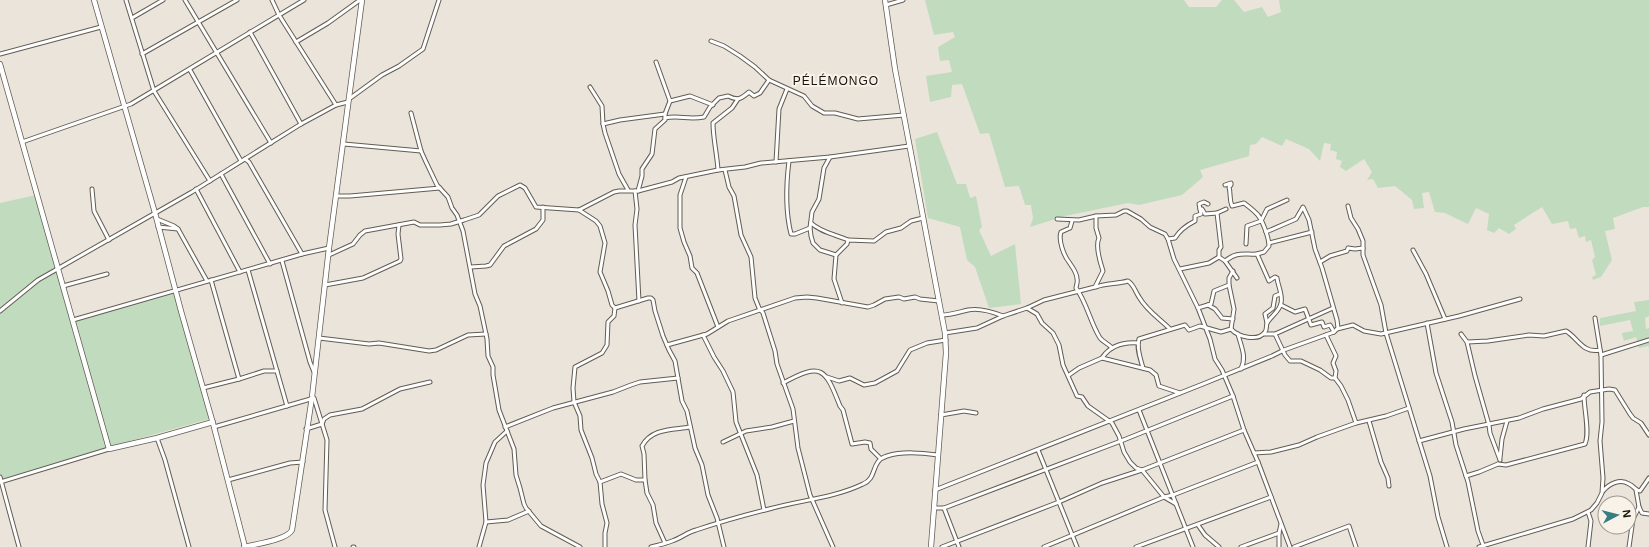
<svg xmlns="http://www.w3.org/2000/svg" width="1649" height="547" viewBox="0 0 1649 547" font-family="Arial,sans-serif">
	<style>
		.green { fill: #c1dbbf }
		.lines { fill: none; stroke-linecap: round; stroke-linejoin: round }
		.stream { stroke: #9cbbd4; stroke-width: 1 }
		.street-casing { stroke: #625c53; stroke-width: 5 }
		.secondary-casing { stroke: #625c53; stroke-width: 6 }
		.street { stroke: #fff; stroke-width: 3 }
		.secondary { stroke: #fff; stroke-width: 4.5 }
		.labels { text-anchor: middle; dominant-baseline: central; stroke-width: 4; stroke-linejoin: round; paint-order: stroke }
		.quarter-label { font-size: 12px; letter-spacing: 1px; fill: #15130f; stroke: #f9f2e8 }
	</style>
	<rect width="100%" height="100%" fill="#ebe4da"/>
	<g class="green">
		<path d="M925 0H1184L1189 7H1216L1222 0H1234L1244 12 1262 7 1268 17 1281 12 1279 0H1649V207H1643L1613 218 1615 229 1605 231 1612 260 1601 277 1593 280 1592 277 1596 275 1592 260 1595 257 1591 240 1586 242 1585 236 1579 238 1576 228 1570 229 1568 221 1552 224 1542 207 1514 225 1516 229 1509 234 1499 228 1494 233 1487 230 1489 214 1476 208 1468 224 1445 213 1435 212 1429 192 1422 193 1424 208 1414 209 1412 200 1395 186 1378 188 1373 179 1367 180 1372 172 1364 159 1346 171 1340 167 1342 161 1336 159 1337 152 1330 150 1331 144 1324 143 1320 161 1309 149 1286 139 1282 146 1262 137 1256 144 1250 145 1249 156 1200 170 1203 177 1182 195 1139 205 1128 203 1065 216 1030 227 1033 218 1031 205H1025L1019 186 1005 187 989 133 980 134 962 84 952 85 951 97 930 102 926 76 952 72 949 60 940 61 938 47 955 37 953 32 934 35Z"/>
		<path d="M937 132 957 184H966L970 198 976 196 982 227 979 230 991 256 1015 244 1021 304 989 308 975 267 967 260 960 227 928 218 915 139Z"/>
		<path d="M36 195 73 322 175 292 209 419 109 447 0 484V203Z"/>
		<path d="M1649 300V316L1645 318 1646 329 1649 328V348L1648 346 1639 348 1636 337 1624 341 1622 333 1633 331 1630 320 1600 326V318L1636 311 1634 302Z"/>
	</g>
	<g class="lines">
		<path class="stream" d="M1590 547 1592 525"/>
		<g class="street-casing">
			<g id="street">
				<path d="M126 0 154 91 210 181"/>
				<path d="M185 0 271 143"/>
				<path d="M272 0 279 15 336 105"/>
				<path d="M886 5 903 0"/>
				<path d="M132 18 163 0"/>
				<path d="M250 32 301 124"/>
				<path d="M711 41 724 46 740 56 755 67 769 80 804 96 812 106 824 113H835L858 119 904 115"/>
				<path d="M296 42 328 23 360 0"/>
				<path d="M0 54 101 27"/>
				<path d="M142 54 237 0"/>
				<path d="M656 62 670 101 690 96 713 105"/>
				<path d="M190 70 241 161"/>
				<path d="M590 87 602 106 603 124 605 133 619 174 628 190"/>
				<path d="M349 99 382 75 399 66 423 49 439 0"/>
				<path d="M411 113 421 151 426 162 437 185 448 197 452 208 457 215 463 231 475 294 480 306 487 339 488 356 493 367V375L499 410 514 449 516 475 520 488 524 504 526 508 541 526 580 547"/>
				<path d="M665 114 670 101"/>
				<path d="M665 118C679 115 688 120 704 117L710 107 719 98 728 96C738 101 741 99 749 92L754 96 760 93 769 80"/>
				<path d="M603 124 620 120 665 114V120L655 129 652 154 642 169V176L638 191"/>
				<path d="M22 142 131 104 304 0"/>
				<path d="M344 144 421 151"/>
				<path d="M830 157 824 168 819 199 812 212 810 228 811 236 813 243 820 250 836 255 834 279 842 303"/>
				<path d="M245 159 249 162 302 254"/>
				<path d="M789 161C786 185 785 210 791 234H795L810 228"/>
				<path d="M776 162 779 109 787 89"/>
				<path d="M718 170C717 154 713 138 713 123L732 108 738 99"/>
				<path d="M725 170 729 187 734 196 741 235 751 257 755 298 759 308 763 313 775 351 777 364 793 409 798 448 810 495 833 547"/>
				<path d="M221 174 270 264"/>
				<path d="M686 177 680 195V228L684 242 690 256 692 268 697 273 718 327"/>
				<path d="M1225 185 1231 183V185L1229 187C1231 194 1229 199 1232 206L1244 203C1248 206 1252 209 1256 213 1262 218 1269 238 1269 246L1264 252 1257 254"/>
				<path d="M92 189 94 211 109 240"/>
				<path d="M196 189 240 272"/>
				<path d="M635 191 637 209 635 225 639 301"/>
				<path d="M337 196H350L440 188"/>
				<path d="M1348 206 1351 218 1358 229 1363 241V255L1381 305 1386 333 1430 476 1438 517 1447 547"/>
				<path d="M1200 209H1202L1205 214 1217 213 1221 247 1219 250V257"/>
				<path d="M579 210 596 221 600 226 605 243 600 272 608 291 612 305 615 308 614 316 608 322 607 345 602 353 575 367 573 388 574 402 580 416 581 430 592 458 596 474 600 482 602 504 607 523 605 533V547"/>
				<path d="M1217 213 1226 209"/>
				<path d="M157 219 174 226 178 229"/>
				<path d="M1057 219 1079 220 1096 216 1116 215 1124 211H1127L1141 219 1150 227 1165 234 1168 239 1174 259 1198 308 1210 339 1215 359 1222 370 1233 396 1244 430 1258 462 1290 547"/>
				<path d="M1072 221 1070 228 1061 232C1058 240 1064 256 1069 262 1072 267 1077 272 1077 279 1078 282 1076 286 1076 288 1087 303 1090 322 1100 338 1103 342 1109 344 1112 348"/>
				<path d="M811 223C822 233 835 234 848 240"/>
				<path d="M158 227 178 229 207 281"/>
				<path d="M1168 239 1175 238C1180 230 1187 225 1195 221V216L1201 214 1199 204 1204 202 1208 204"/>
				<path d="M1269 243 1312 232"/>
				<path d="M1246 244 1247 226 1261 221 1267 209 1287 200"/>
				<path d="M1413 250 1426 274 1445 319"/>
				<path d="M329 255 353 244 360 235 365 231 414 222 420 225H440L451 224 464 220 479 215 498 196 520 185 525 188 536 207 579 210 614 192 619 191H638L672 182 679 178 718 170 745 167 761 163 830 157 909 146"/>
				<path d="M836 255 847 244 848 240 874 241 886 232 901 228 911 221 923 218"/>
				<path d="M282 261 310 362 314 372"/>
				<path d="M1225 261C1237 251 1245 255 1257 254L1269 281 1275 277 1277 278C1278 286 1283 295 1281 303 1280 311 1271 316 1267 323 1266 326 1267 330 1265 332 1258 342 1238 337 1231 329"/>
				<path d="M1320 262 1330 256 1347 251 1348 248 1355 249 1363 248"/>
				<path d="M471 267 486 266 490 265 504 246 536 229 543 220V207"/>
				<path d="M1180 269 1209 263 1219 257 1225 261 1237 278"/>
				<path d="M248 270 287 406"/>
				<path d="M325 285 363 278 400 261 401 259 398 234 399 225"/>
				<path d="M63 286 107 274"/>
				<path d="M1096 287C1104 283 1118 284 1128 281 1134 285 1135 291 1139 297 1147 311 1159 318 1170 329"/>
				<path d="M1208 305 1215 309 1222 318 1233 319"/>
				<path d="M1281 305 1295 312 1305 309 1311 325 1322 322 1324 327 1330 325 1334 332"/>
				<path d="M615 308 648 298H651L653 300 655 311 663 336 669 350 675 361 682 401 687 411 695 448 702 465 708 495 717 518 724 547"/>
				<path d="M1027 308 1044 300 1095 287 1103 271C1100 262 1095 246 1099 238L1096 228V216"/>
				<path d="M1198 308 1211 304 1214 291 1229 285V278L1233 271"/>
				<path d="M1333 308 1275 334 1285 355 1290 361H1301L1320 370 1331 378H1335"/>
				<path d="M0 311 38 280 192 192 301 124 336 105 348 102"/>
				<path d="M942 315C951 315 959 312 968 310 978 308 993 312 1003 316"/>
				<path d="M73 320 302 254 329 248"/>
				<path d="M1267 323 1265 314 1273 308 1275 296 1280 294"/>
				<path d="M1427 323 1436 373 1452 422 1456 445 1468 482 1478 531 1483 545"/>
				<path d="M1337 329 1353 325 1364 331 1381 334 1459 316 1520 299"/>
				<path d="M945 333 977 328 1003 316 1027 308 1037 314 1042 323 1053 333 1059 345 1063 365 1077 396 1082 397 1088 406 1112 423 1119 436 1124 452 1130 462 1136 468 1142 470 1164 497 1176 504"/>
				<path d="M1238 334C1241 347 1247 356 1241 369"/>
				<path d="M1264 334H1275"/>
				<path d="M1461 334 1467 342 1475 376 1489 425 1490 433 1500 460"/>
				<path d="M703 335 714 357 723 371 733 392 736 422 757 475 764 510"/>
				<path d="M1326 335 1336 356 1333 363 1336 371 1335 378 1341 386 1348 400 1356 423"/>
				<path d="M319 338 369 344 379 343 429 351 436 350 468 335 486 334"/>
				<path d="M1467 342 1488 341 1529 335 1544 336 1566 331C1578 338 1583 354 1600 350"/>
				<path d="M667 345 707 334 728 321 795 298 807 297 817 298 868 307 874 305 885 299 899 297 904 299 915 297 920 299 939 301"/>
				<path d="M1601 355 1649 340"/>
				<path d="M1102 358C1110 346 1124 342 1138 343"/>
				<path d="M1143 368C1141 360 1136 348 1139 339L1185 325 1189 330 1200 326 1221 332 1231 329 1234 309 1229 285"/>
				<path d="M1069 375 1079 368 1102 358 1150 370 1156 375 1159 386 1180 393"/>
				<path d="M827 377 839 381 850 378 864 385 875 383 897 371 910 350 927 343 946 340"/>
				<path d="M239 379 264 371H277"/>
				<path d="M783 383C822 362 825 368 840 406L843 410 852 444 865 442 870 443 871 449 880 458"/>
				<path d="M203 388 239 379 211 280"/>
				<path d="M1139 410 1193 547"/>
				<path d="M941 415 964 411 976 413"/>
				<path d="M1369 421 1381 462 1388 478 1389 486"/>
				<path d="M214 427 314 398 327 440 325 510 335 547"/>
				<path d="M505 427 553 408 613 392 631 385 640 382 678 378"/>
				<path d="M306 429 322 424 324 419 330 415 362 409 400 389 430 382"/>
				<path d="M157 438 165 460 189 547"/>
				<path d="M1419 441 1464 429 1519 418 1543 409 1581 399 1590 392 1609 389 1615 390 1630 414 1633 418 1641 423 1649 435"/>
				<path d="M723 442 746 431 772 427 794 421"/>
				<path d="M1038 450 1077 547"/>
				<path d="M1254 453 1271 452 1299 445 1317 437 1356 423 1386 416 1409 408"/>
				<path d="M1500 458 1502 439 1507 421"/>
				<path d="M1498 464 1506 465 1585 444C1590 432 1584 410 1584 395"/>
				<path d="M1466 476 1479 472 1498 464"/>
				<path d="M0 477 19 547"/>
				<path d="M228 480 290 463 303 462"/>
				<path d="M0 482 109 449"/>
				<path d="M600 482 621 474 636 480H645"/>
				<path d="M935 490 1203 384 1272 356 1284 350 1334 332 1338 328 1337 320 1322 268 1315 249 1309 220 1303 207 1296 219 1266 232"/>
				<path d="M1636 490 1639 507 1642 513 1649 514"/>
				<path d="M1603 491C1609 484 1620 478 1629 484 1634 486 1635 490 1640 491L1649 478"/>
				<path d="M934 508H944L1121 441 1233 396"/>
				<path d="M944 508 959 547"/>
				<path d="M1588 512 1591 521 1588 547"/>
				<path d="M486 522 508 520 529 511"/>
				<path d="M1198 525 1205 535 1219 547"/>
				<path d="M665 543 656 523 653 505 647 493 645 480 644 454 642 446C652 428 672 430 690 427"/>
				<path d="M353 547H354"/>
				<path d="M479 547 486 522 483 485 486 463 495 442 507 431"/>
				<path d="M651 547C658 545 665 544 672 541 681 538 688 532 696 530 720 522 745 515 769 509 801 500 834 498 863 484 878 478 870 461 887 456 903 451 921 453 938 455"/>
				<path d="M942 547 1059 502 1102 483 1142 470 1244 430"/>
				<path d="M1044 547 1164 497 1173 495 1258 462"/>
				<path d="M1136 547 1271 497"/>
				<path d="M1241 547 1279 533"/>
				<path d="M1279 547V533L1281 524"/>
				<path d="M1294 547 1349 526 1356 547"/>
				<path d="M1479 547 1573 519 1591 510 1597 503 1602 493 1603 478 1600 441 1602 422 1601 355 1595 318"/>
				<path d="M1629 547 1633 519 1639 507"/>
			</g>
		</g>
		<g class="secondary-casing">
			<g id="secondary">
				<path d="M94 0 155 213 181 311 214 427 245 547"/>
				<path d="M885 0 895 69 945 333 946 353 931 547"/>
				<path d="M0 64 109 449 157 438 213 422"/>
				<path d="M244 547C256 544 287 540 292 530L312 397 329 248 362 0"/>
			</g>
		</g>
		<use href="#street" class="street"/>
		<use href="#secondary" class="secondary"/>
	</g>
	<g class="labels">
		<g class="quarter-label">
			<text x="836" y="81">PÉLÉMONGO</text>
		</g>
	</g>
	<g transform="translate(1617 515) rotate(83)"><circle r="19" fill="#f9f2e8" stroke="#9e9991"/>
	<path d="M0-3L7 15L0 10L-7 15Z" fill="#357e82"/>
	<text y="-6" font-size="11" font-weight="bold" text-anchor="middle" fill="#15130f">N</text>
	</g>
</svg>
